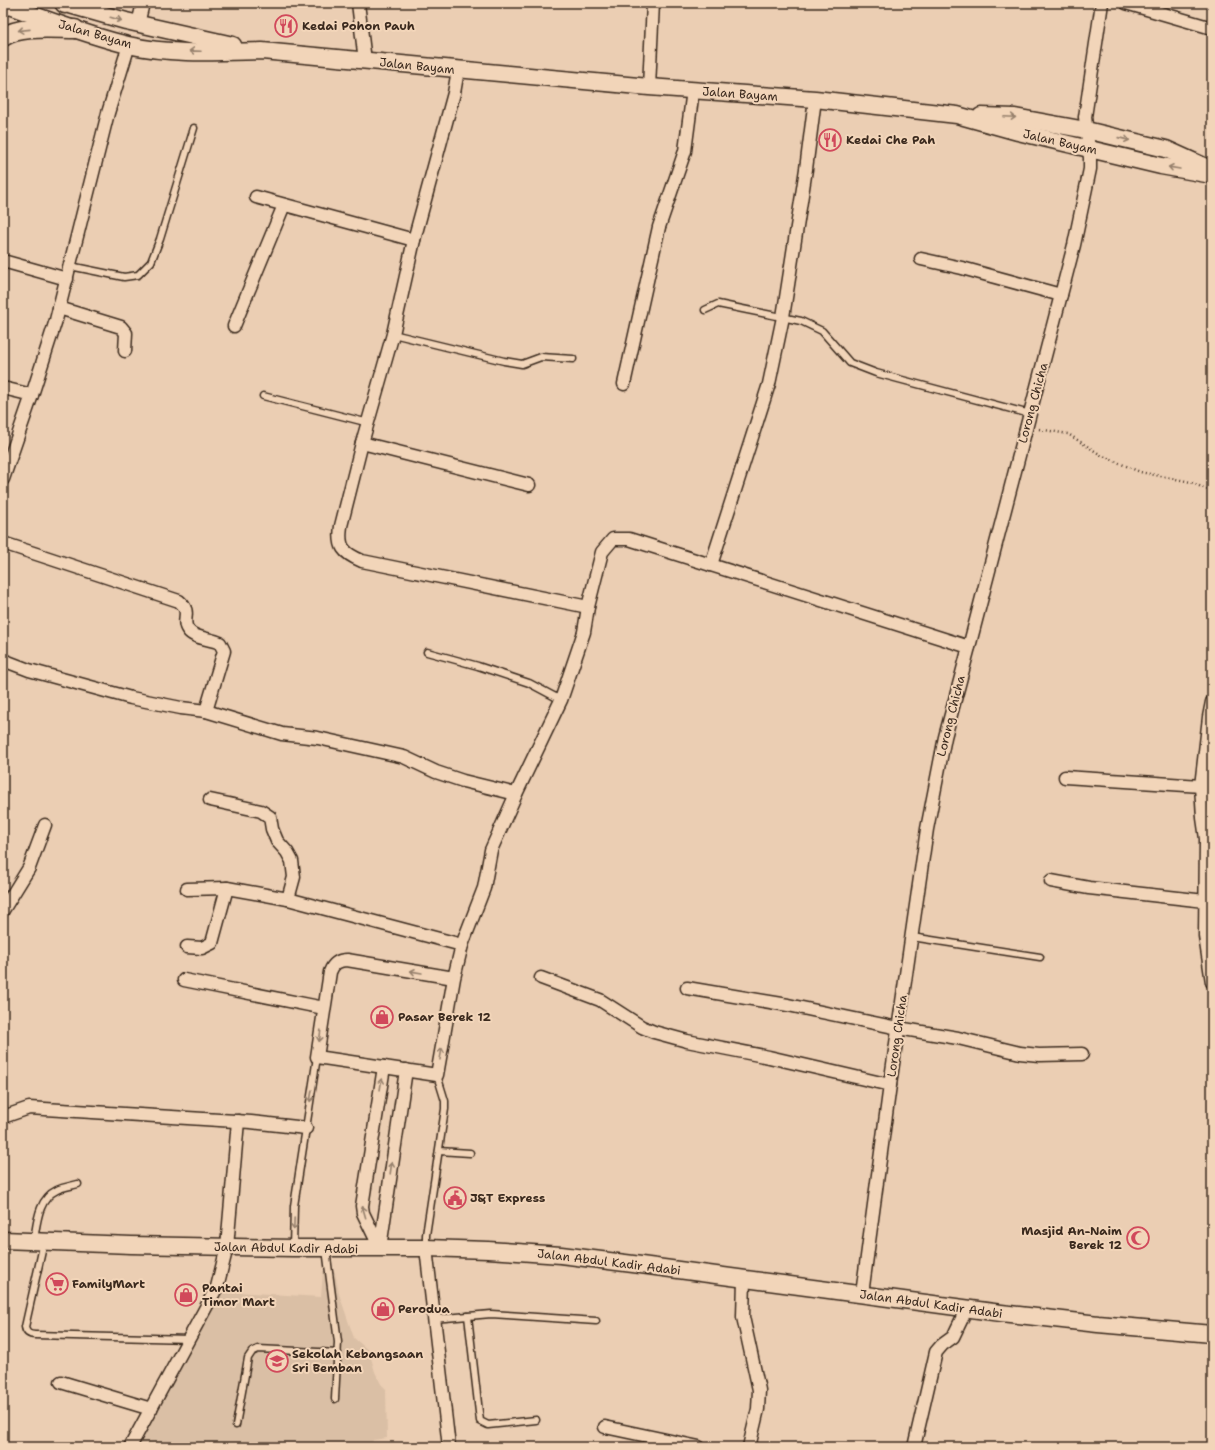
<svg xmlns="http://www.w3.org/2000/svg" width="1215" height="1450" viewBox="0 0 1215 1450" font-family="'Shantell Sans',sans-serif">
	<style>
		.built { fill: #dabfa5 }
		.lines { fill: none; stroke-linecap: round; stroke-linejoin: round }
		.lane-casing { stroke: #3b2a1e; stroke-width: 9 }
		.street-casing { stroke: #3b2a1e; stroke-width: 15 }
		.secondary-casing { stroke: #3b2a1e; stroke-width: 19 }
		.primary-casing { stroke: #3b2a1e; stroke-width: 21 }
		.path { stroke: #3b2a1e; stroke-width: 2.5; stroke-dasharray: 1 3; stroke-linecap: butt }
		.lane { stroke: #f2d5b9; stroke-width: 6 }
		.street { stroke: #f2d5b9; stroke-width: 12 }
		.secondary { stroke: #f2d5b9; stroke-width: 16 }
		.primary { stroke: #f2d5b9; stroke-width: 18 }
		.oneway { stroke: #96806c }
		.labels { text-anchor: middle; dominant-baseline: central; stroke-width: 4; stroke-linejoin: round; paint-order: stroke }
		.poi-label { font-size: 12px; font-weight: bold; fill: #3b2a1e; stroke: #f2d5b9; text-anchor: start }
		.street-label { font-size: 12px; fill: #3b2a1e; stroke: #f2d5b9 }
	</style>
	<rect width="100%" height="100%" fill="#ebceb3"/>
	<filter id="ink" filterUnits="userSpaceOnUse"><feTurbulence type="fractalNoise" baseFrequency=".025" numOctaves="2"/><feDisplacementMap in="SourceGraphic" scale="8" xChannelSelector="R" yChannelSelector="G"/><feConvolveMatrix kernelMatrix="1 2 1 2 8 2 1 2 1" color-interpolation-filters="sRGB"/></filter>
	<g filter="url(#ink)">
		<path class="built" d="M323 1271 335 1272 339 1294 354 1338 369 1351 375 1372 381 1384 386 1389 387 1438 373 1440 371 1447H135L221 1291 321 1297Z"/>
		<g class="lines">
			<g class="lane-casing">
				<g id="lane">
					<path d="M70 266 124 277 138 275 151 262 160 239 194 128"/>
					<path d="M705 310 718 304 801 321 822 331 850 363 876 373 1030 414"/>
					<path d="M393 334 504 361 522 364 541 357 573 359"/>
					<path d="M263 396 369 423"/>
					<path d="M427 652 478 666 529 683 561 700"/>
					<path d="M912 937 1040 957"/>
					<path d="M439 1151 470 1153"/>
					<path d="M34 1240C37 1223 38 1199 57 1190 63 1187 71 1186 78 1184"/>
					<path d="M44 1242 25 1327C26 1333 29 1335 35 1335L189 1339"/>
					<path d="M426 1247V1235L445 1109V1101L437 1075"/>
					<path d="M293 1248 294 1206 317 1057"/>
					<path d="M326 1249 338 1342 335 1399"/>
					<path d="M468 1316 480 1421 488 1425 536 1420"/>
					<path d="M434 1319 491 1314 596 1321"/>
					<path d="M236 1425 248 1358 252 1352 258 1349 338 1353"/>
				</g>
			</g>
			<g class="street-casing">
				<g id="street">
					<path d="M358 3 365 61"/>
					<path d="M1126 3 1212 28"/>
					<path d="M138 24 143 3"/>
					<path d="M458 70 454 93 414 240 393 334 362 443 341 526C338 547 343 553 362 561L588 607"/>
					<path d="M649 87 653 3"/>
					<path d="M256 197 414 240"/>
					<path d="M921 259 962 268 1061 295"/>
					<path d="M3 261 67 279"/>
					<path d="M59 308 121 327 126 333 125 351"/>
					<path d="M234 326 284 205"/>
					<path d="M624 384 659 227 685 151 693 90"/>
					<path d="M3 388 32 395"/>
					<path d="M362 443 529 485"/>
					<path d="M3 479 32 395 56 320 108 113 129 45"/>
					<path d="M3 543 179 601C193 613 180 620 188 630 194 639 210 638 220 643L224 651 206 711"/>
					<path d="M711 565 769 384 783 317 806 169 815 99"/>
					<path d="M3 660 29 670 131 698 181 708 206 711 282 734 318 738 404 757 436 772 463 781 516 794"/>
					<path d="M1212 702 1209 717 1201 786 1203 818 1206 839 1205 936 1212 982"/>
					<path d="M1065 777 1201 786"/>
					<path d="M210 800 261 811 270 817 272 829 277 841 287 852 292 861 294 877 288 899"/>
					<path d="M1051 881 1089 888 1205 901"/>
					<path d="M187 889 227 888"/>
					<path d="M3 910 29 868 45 825"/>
					<path d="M187 947 202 948 212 943 227 888 288 899 462 945"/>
					<path d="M454 978 347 960C338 960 333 964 330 972L317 1057 437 1075 454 978 462 945 484 888 491 850 516 794 561 700 584 632 588 607 602 552 613 539H629L969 647"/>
					<path d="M541 978 600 1000 642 1027 654 1032 687 1041 769 1057 890 1085"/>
					<path d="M184 980 324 1008"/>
					<path d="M687 988 788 1005 898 1028 958 1038 1020 1053 1039 1055 1082 1054"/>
					<path d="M3 1117 29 1108 251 1122 306 1128"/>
					<path d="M380 1248 363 1213 362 1206 384 1067"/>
					<path d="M380 1248 406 1070"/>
					<path d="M426 1248 449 1447"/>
					<path d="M744 1279 743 1317 759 1390 758 1409 749 1447"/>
					<path d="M862 1294 890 1085 927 829 945 737 969 647 1074 245 1090 169V158L1085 117 1102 3"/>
					<path d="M61 1382 151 1409"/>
					<path d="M605 1427 699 1447"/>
					<path d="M130 1447 217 1287 227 1247 238 1121"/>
					<path d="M914 1447 936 1352 942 1345 953 1337 967 1308"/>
				</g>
			</g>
			<g class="secondary-casing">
				<g id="secondary">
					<path d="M63 3 126 21 233 45"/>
					<path d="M3 4C44 18 85 35 128 45 172 55 218 52 262 51L649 87 815 99 957 115 1018 132 1161 166 1212 175"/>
					<path d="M981 116 1015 117 1086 130 1166 149 1208 168"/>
					<path d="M3 1240 131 1245 293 1248H426L488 1250 561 1255 641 1265 1001 1313 1098 1324 1212 1334"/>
				</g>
			</g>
			<g class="primary-casing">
				<g id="primary">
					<path d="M64 3 65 4"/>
					<path d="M3 37C19 25 56 29 75 29"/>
				</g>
			</g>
			<path class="path" d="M1039 429 1068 434 1101 455 1140 472 1191 482 1212 492"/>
			<use href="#lane" class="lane"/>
			<use href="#street" class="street"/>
			<use href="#secondary" class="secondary"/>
			<use href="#primary" class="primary"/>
		</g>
		<defs><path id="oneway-shaft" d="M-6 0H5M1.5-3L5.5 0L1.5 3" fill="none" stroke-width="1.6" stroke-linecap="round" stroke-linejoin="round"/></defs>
		<g class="oneway">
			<use href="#oneway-shaft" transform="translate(116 19) rotate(16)"/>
			<use href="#oneway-shaft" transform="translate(24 30) rotate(174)"/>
			<use href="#oneway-shaft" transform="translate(195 51) rotate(-178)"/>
			<use href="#oneway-shaft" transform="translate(1010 117) rotate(3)"/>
			<use href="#oneway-shaft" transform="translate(1124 139) rotate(13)"/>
			<use href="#oneway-shaft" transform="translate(1174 168) rotate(-170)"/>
			<use href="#oneway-shaft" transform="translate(416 972) rotate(-170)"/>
			<use href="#oneway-shaft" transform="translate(320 1036) rotate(98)"/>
			<use href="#oneway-shaft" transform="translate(441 1054) rotate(-80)"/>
			<use href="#oneway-shaft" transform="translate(381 1084) rotate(-81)"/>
			<use href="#oneway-shaft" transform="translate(311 1096) rotate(99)"/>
			<use href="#oneway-shaft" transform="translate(391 1168) rotate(-82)"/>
			<use href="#oneway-shaft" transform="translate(364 1212) rotate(-106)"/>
			<use href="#oneway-shaft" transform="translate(294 1224) rotate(92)"/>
		</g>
	</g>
	<defs>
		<g id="restaurant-ring" transform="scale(1.15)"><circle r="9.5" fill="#f2d5b9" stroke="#d1495b" stroke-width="1.5"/><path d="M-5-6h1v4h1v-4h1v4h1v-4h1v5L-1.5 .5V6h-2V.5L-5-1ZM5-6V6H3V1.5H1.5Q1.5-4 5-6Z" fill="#d1495b"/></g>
		<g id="shop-ring" transform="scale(1.15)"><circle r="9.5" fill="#f2d5b9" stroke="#d1495b" stroke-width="1.5"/><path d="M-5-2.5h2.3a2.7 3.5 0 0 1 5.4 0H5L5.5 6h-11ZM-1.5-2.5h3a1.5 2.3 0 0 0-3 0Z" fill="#d1495b"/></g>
		<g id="civic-ring" transform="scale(1.15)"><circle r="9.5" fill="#f2d5b9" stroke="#d1495b" stroke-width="1.5"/><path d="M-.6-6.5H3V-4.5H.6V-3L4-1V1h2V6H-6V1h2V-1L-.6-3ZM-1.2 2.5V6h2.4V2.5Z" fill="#d1495b"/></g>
		<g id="mosque-ring" transform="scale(1.15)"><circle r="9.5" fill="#f2d5b9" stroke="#d1495b" stroke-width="1.5"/><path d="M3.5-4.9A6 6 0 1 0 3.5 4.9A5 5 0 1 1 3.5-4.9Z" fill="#d1495b"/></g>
		<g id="supermarket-ring" transform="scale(1.15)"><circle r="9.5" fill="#f2d5b9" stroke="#d1495b" stroke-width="1.5"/><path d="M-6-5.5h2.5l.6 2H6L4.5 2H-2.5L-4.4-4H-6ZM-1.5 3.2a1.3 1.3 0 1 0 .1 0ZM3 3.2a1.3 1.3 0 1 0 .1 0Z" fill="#d1495b"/></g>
		<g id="school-ring" transform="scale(1.15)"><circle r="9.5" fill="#f2d5b9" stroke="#d1495b" stroke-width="1.5"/><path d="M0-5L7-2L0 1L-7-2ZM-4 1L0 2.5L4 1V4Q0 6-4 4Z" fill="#d1495b"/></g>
	</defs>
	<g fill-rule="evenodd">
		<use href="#restaurant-ring" x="286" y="26"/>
		<use href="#restaurant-ring" x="830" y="140"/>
		<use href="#shop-ring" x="382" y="1017"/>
		<use href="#civic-ring" x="455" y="1198"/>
		<use href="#mosque-ring" x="1138" y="1238"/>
		<use href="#supermarket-ring" x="57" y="1284"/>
		<use href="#shop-ring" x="186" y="1295"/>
		<use href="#shop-ring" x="383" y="1309"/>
		<use href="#school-ring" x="277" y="1361"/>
	</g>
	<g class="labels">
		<g class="poi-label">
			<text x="302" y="26">Kedai Pohon Pauh</text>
			<text x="846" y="140">Kedai Che Pah</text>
			<text x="398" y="1017">Pasar Berek 12</text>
			<text x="470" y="1198">J&amp;T Express</text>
			<text x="1122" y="1231" text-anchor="end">Masjid An-Naim<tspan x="1122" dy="14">Berek 12</tspan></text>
			<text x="72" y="1284">FamilyMart</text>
			<text x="202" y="1288">Pantai<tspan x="202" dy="14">Timor Mart</tspan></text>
			<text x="398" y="1309">Perodua</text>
			<text x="292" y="1354">Sekolah Kebangsaan<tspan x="292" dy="14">Sri Bemban</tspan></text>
		</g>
		<g class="street-label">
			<text transform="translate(95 34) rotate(16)">Jalan Bayam</text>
			<text transform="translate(417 66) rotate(6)">Jalan Bayam</text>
			<text transform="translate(740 94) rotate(4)">Jalan Bayam</text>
			<text transform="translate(1060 142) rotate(13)">Jalan Bayam</text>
			<text transform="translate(1033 403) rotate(-75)">Lorong Chicha</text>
			<text transform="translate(951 716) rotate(-76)">Lorong Chicha</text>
			<text transform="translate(897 1036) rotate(-82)">Lorong Chicha</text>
			<text transform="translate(286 1248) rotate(1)">Jalan Abdul Kadir Adabi</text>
			<text transform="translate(609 1262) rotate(7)">Jalan Abdul Kadir Adabi</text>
			<text transform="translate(931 1304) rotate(8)">Jalan Abdul Kadir Adabi</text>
		</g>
	</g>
	<rect width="1215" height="1450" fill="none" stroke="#f2d5b9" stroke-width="16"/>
	<rect x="8" y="8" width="1199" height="1434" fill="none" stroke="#3b2a1e" stroke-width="1.5" filter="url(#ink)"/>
</svg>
